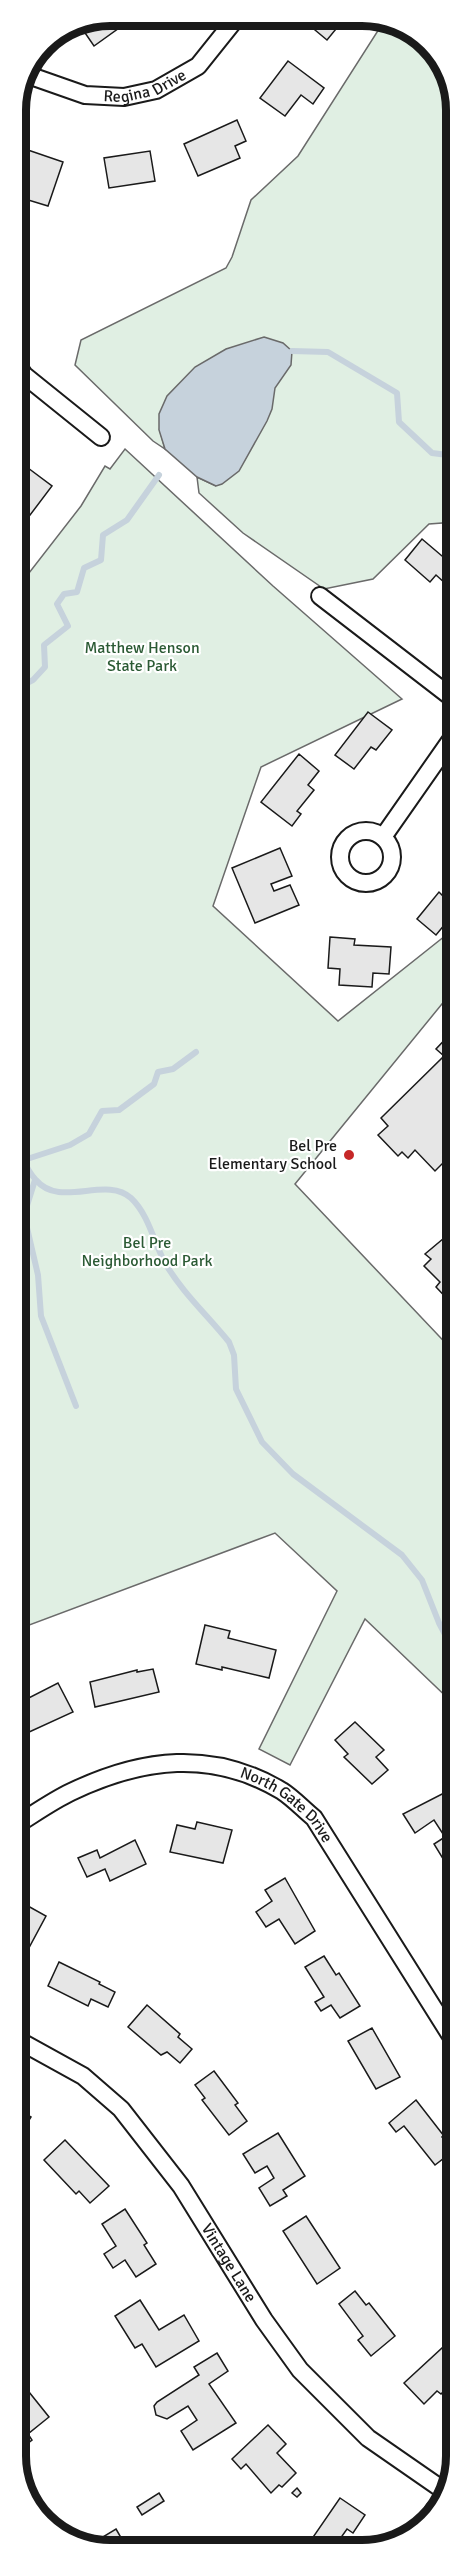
<svg xmlns="http://www.w3.org/2000/svg" width="471" height="2565" viewBox="0 0 471 2565" font-family="Signika,sans-serif">
	<style>
		.green { fill: #e0efe3; stroke: #6a6a6a; stroke-width: 1.5 }
		.water { fill: #c6d2dc; stroke: #6a6a6a; stroke-width: 1.5 }
		.lines { fill: none; stroke-linecap: round; stroke-linejoin: round }
		.stream { stroke: #c6d2dc; stroke-width: 6 }
		.building { fill: #e6e6e6; stroke: #1a1a1a; stroke-width: 1.5 }
		.minor-casing { stroke: #1a1a1a; stroke-width: 20 }
		.minor { stroke: #fff; stroke-width: 16 }
		.poi-dot { fill: #c62828; stroke: #fff; stroke-width: 2 }
		.labels { text-anchor: middle; dominant-baseline: central; stroke-width: 4.5; stroke-linejoin: round; paint-order: stroke }
		.street-label { font-size: 16px; fill: #1a1a1a; stroke: #fff }
		.park-label { font-size: 16px; fill: #2b5a34; stroke: #fff }
		.poi-label { font-size: 16px; fill: #1a1a1a; stroke: #fff; text-anchor: end }
		.rim { fill: none; stroke: #1a1a1a; stroke-width: 8 }
	</style>
	<rect width="100%" height="100%" fill="#fff"/>
	<g class="green">
		<path d="M386 18 433 47 455 98V522L429 524 373 579 324 589 243 533 199 493 197 477 216 486 160 431 165 449 153 441 75 365 81 340 226 268 232 257 251 200 298 156Z"/>
		<path d="M125 449 273 586 402 699 261 767 213 906 338 1021 455 928V988L295 1184 456 1354V1706L365 1619 290 1765 259 1749 337 1591 275 1533 16 1630 15 591 81 506 105 466 110 469Z"/>
	</g>
	<path class="water" d="M264 337 283 343 292 351 291 365 275 388 272 409 267 421 239 471 222 484 216 486 197 477 165 449 159 430V414L167 396 195 367 226 349Z"/>
	<g class="lines">
		<g class="stream">
			<path d="M292 351 328 352 397 393 399 422 432 453 455 456"/>
			<path d="M15 689 33 680 45 667 44 645 68 626 57 604 64 594 77 592 84 568 101 560 103 535 127 520 159 475"/>
			<path d="M15 1144C21 1155 27 1171 36 1180 60 1209 106 1175 131 1198 149 1215 154 1243 165 1263 182 1292 208 1316 229 1342L234 1355 236 1389 262 1442 293 1474 402 1555 422 1580 439 1623 456 1655"/>
			<path d="M24 1160 70 1145 89 1134 102 1111 119 1110 154 1084 158 1072 173 1069 196 1052"/>
			<path d="M35 1180 24 1215 38 1275 41 1316 76 1406"/>
		</g>
	</g>
	<g class="building">
		<path d="M110 15 119 28 94 46 81 27Z"/>
		<path d="M306 17 345 18 327 40 303 20Z"/>
		<path d="M288 61 324 88 313 104 301 95 285 116 260 98Z"/>
		<path d="M237 120 246 141 235 146 240 158 198 176 184 144Z"/>
		<path d="M25 149 63 162 48 206 15 196V178Z"/>
		<path d="M150 151 155 181 109 188 104 158Z"/>
		<path d="M24 465 52 486 24 523 15 516V477Z"/>
		<path d="M422 539 455 567V592L436 575 430 582 405 560Z"/>
		<path d="M368 712 392 730 376 750 371 747 354 769 335 755Z"/>
		<path d="M299 754 319 771 308 785 314 790 297 811 301 814 292 826 261 802Z"/>
		<path d="M280 848 292 876 271 884 274 891 290 885 299 905 255 923 232 868Z"/>
		<path d="M455 880V912L436 935 417 919 439 892 443 896Z"/>
		<path d="M330 937 355 939 354 945 391 947 389 974 373 973 372 987 339 985 340 969 328 968Z"/>
		<path d="M455 1029V1151L435 1171 415 1150 408 1158 402 1152 398 1156 378 1135 388 1126 381 1118 444 1056 436 1049Z"/>
		<path d="M456 1228V1308L436 1287 440 1282 424 1266 431 1259 425 1254Z"/>
		<path d="M205 1625 230 1631 228 1638 276 1650 269 1678 222 1667V1670L196 1664Z"/>
		<path d="M153 1669 159 1692 95 1707 90 1682 137 1670V1672Z"/>
		<path d="M58 1683 73 1712 16 1738V1702L17 1704Z"/>
		<path d="M355 1722 384 1750 376 1757 388 1770 372 1784 344 1757 348 1754 335 1740Z"/>
		<path d="M446 1792 456 1806V1855L445 1862 434 1844 445 1837 434 1820 415 1833 403 1814Z"/>
		<path d="M197 1822 232 1830 223 1863 170 1852 177 1825 195 1829Z"/>
		<path d="M135 1840 146 1864 110 1881 105 1869 87 1877 78 1858 97 1850 100 1858Z"/>
		<path d="M285 1878 315 1931 295 1944 279 1919 266 1927 256 1912 272 1901 265 1890Z"/>
		<path d="M456 1896V1923L451 1915 455 1913 448 1901Z"/>
		<path d="M19 1901 46 1916 17 1970 16 1907Z"/>
		<path d="M324 1956 336 1975 339 1973 360 2006 340 2018 331 2005 321 2011 315 2002 324 1997 305 1967Z"/>
		<path d="M59 1962 100 1982 99 1984 115 1992 108 2007 91 1999 88 2006 48 1986Z"/>
		<path d="M147 2005 180 2034 178 2037 192 2049 180 2063 167 2052 161 2055 128 2027Z"/>
		<path d="M372 2028 400 2077 376 2089 348 2041Z"/>
		<path d="M214 2071 238 2103 235 2105 247 2121 229 2135 202 2100 205 2098 195 2085Z"/>
		<path d="M416 2100 444 2136 442 2137 453 2151 435 2165 404 2126 396 2132 389 2123Z"/>
		<path d="M16 2108 31 2117 21 2133 17 2131 16 2134Z"/>
		<path d="M278 2133 305 2176 283 2190 287 2196 270 2206 259 2188 274 2178 267 2166 255 2173 243 2154Z"/>
		<path d="M65 2140 109 2186 90 2203 79 2191 76 2194 44 2160Z"/>
		<path d="M456 2178V2191L449 2184Z"/>
		<path d="M125 2209 147 2243 144 2245 156 2264 136 2277 125 2260 113 2268 104 2254 116 2246 102 2224Z"/>
		<path d="M306 2216 340 2268 317 2284 283 2231Z"/>
		<path d="M355 2291 366 2305 369 2303 395 2336 371 2356 358 2340 363 2336 339 2304Z"/>
		<path d="M140 2300 159 2330 184 2315 199 2341 156 2367 142 2344 135 2348 115 2316Z"/>
		<path d="M454 2337 456 2379 441 2394 437 2391 424 2404 404 2383Z"/>
		<path d="M217 2353 228 2371 209 2384 236 2423 193 2450 181 2431 197 2420 188 2406 167 2419 156 2415 154 2406 157 2402 199 2375 194 2367Z"/>
		<path d="M17 2377 49 2417 28 2434 32 2440 18 2451 16 2449V2425L18 2423 16 2419Z"/>
		<path d="M268 2425 286 2444 277 2453 296 2473 282 2487 279 2485 271 2493 246 2464 241 2469 232 2459Z"/>
		<path d="M297 2488 301 2493 297 2497 292 2493Z"/>
		<path d="M159 2493 164 2501 142 2515 137 2507Z"/>
		<path d="M340 2498 365 2515 353 2533 347 2529 335 2546 334 2545 331 2549H312L307 2546Z"/>
		<path d="M116 2529 127 2548 88 2546Z"/>
	</g>
	<g class="lines">
		<g class="minor-casing">
			<g id="minor">
				<path id="s1" d="M28 75 85 95 124 97 156 90 198 66 238 16"/>
				<path d="M15 362 24 375 101 437"/>
				<path d="M320 596 455 700"/>
				<circle cx="366" cy="857" r="26"/>
				<path d="M383 837 455 734"/>
				<path id="s2" d="M16 1825C34 1814 52 1801 71 1792 142 1758 212 1749 282 1791 293 1798 303 1809 314 1818L456 2044"/>
				<path id="s3" d="M16 2039 83 2076 121 2109 181 2186 264 2320 300 2370 368 2438 443 2490"/>
				<path d="M426 2523 435 2509"/>
			</g>
		</g>
		<use href="#minor" class="minor"/>
	</g>
	<circle class="poi-dot" cx="349" cy="1155" r="6"/>
	<g class="labels">
		<g class="street-label">
			<text stroke="none"><textPath href="#s1" startOffset="122">Regina Drive</textPath></text>
			<text stroke="none"><textPath href="#s2" startOffset="297">North Gate Drive</textPath></text>
			<text stroke="none"><textPath href="#s3" startOffset="315">Vintage Lane</textPath></text>
		</g>
		<g class="park-label">
			<text x="142" y="648">Matthew Henson<tspan x="142" dy="18">State Park</tspan></text>
			<text x="147" y="1243">Bel Pre<tspan x="147" dy="18">Neighborhood Park</tspan></text>
		</g>
		<g class="poi-label">
			<text x="337" y="1146">Bel Pre<tspan x="337" dy="18">Elementary School</tspan></text>
		</g>
	</g>
	<path d="M0 0H471V2565H0ZM110 26H362A84 84 0 0 1 446 110V2456A84 84 0 0 1 362 2540H110A84 84 0 0 1 26 2456V110A84 84 0 0 1 110 26Z" fill="#fff" fill-rule="evenodd"/>
	<path class="rim" d="M110 26H362A84 84 0 0 1 446 110V2456A84 84 0 0 1 362 2540H110A84 84 0 0 1 26 2456V110A84 84 0 0 1 110 26Z"/>
</svg>
